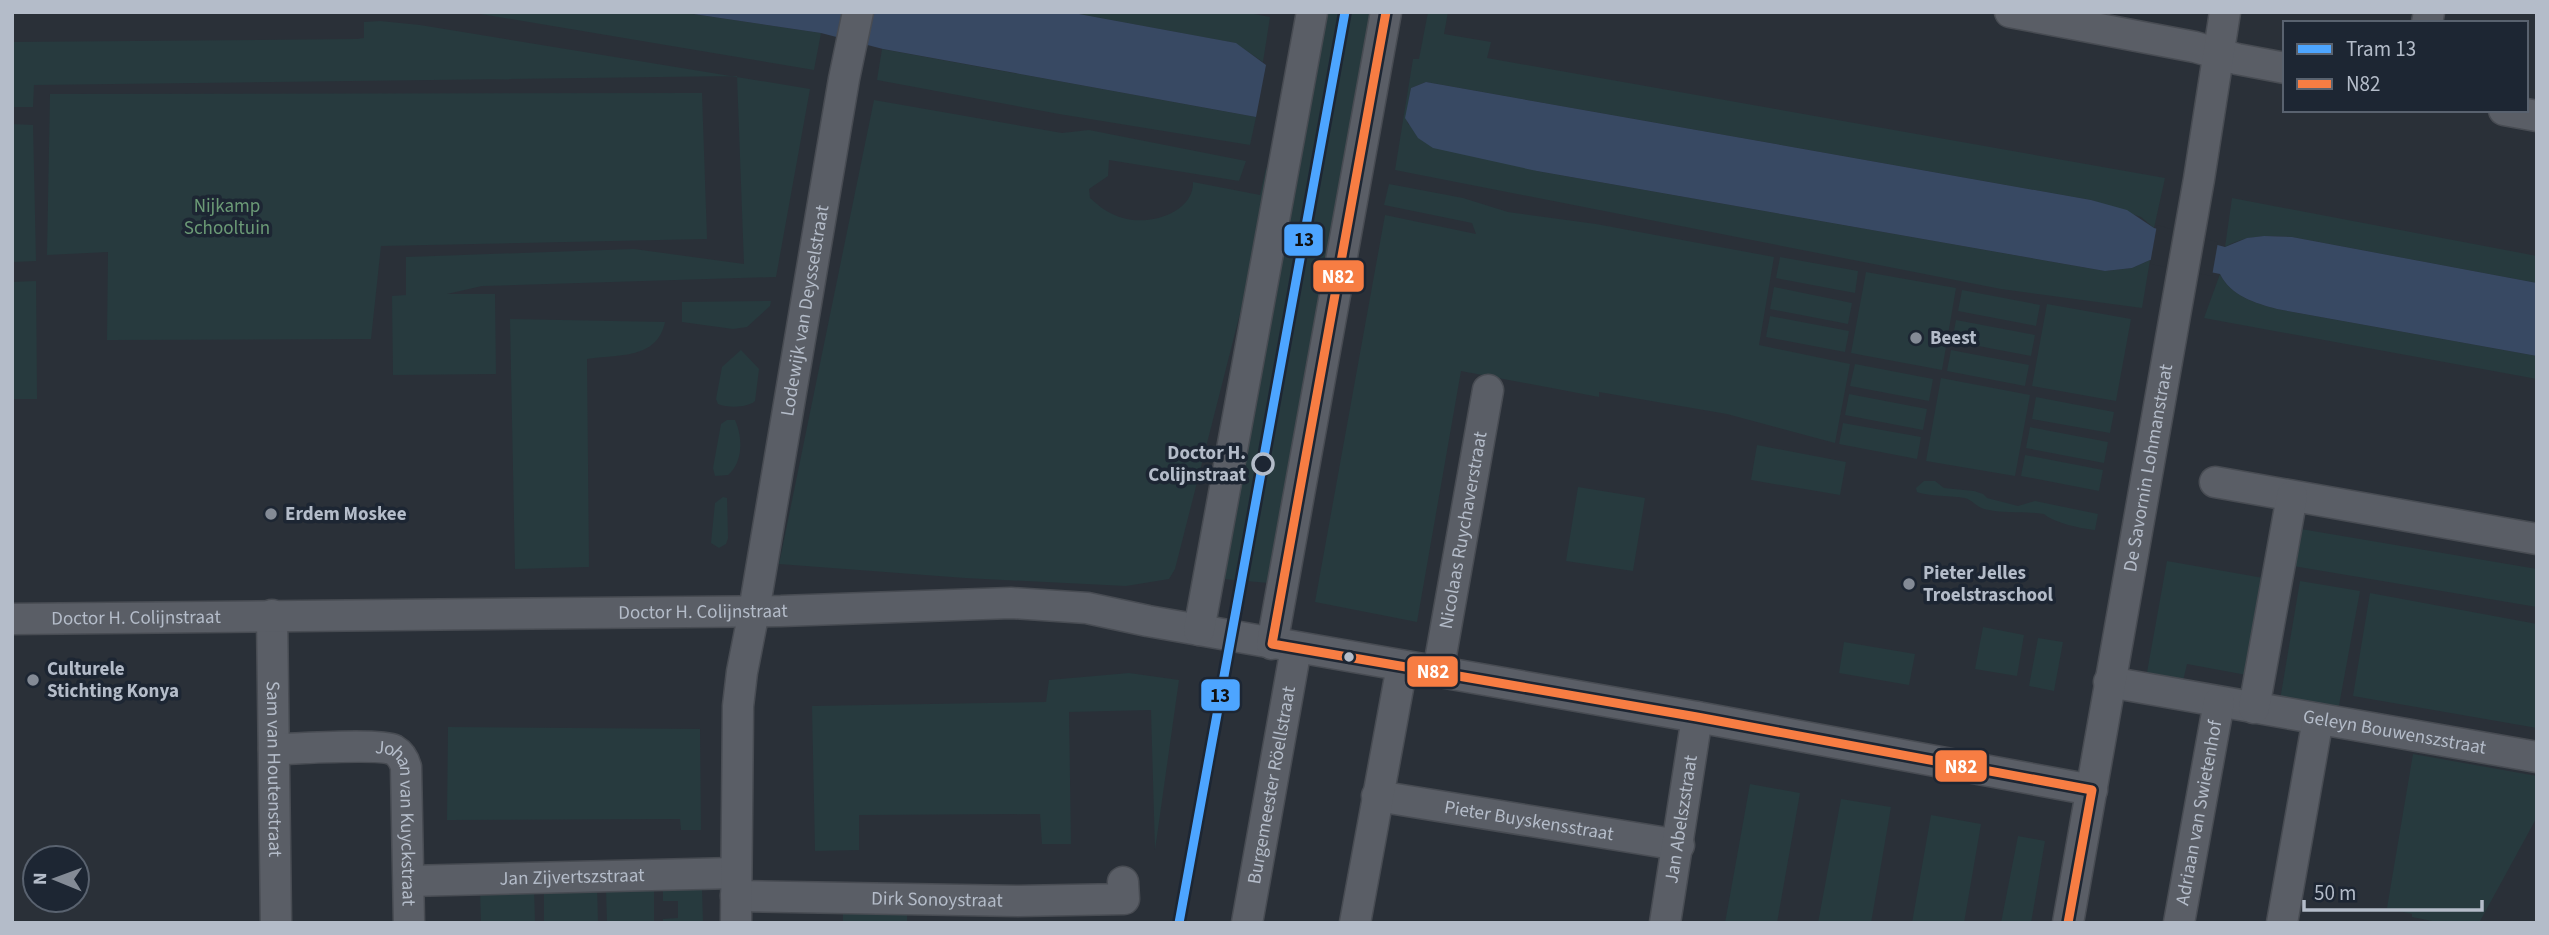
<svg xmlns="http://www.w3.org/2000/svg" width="2549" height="935" viewBox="0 0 2549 935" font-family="'Source Sans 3',sans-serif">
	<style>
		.green { fill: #273a3e }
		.water { fill: #384963 }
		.pier { fill: #2a3038 }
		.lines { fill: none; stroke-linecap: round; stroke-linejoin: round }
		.minor-casing { stroke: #484c53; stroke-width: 33 }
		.minor { stroke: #5a5e66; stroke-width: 30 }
		.bus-1-casing { stroke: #1d2633; stroke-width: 14 }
		.bus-1 { stroke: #f77d43; stroke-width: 9 }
		.tram-1-casing { stroke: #1d2633; stroke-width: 14 }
		.tram-1 { stroke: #4da5ff; stroke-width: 9 }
		.poi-dot { fill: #848b96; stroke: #1d2633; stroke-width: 2.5 }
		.stop-dot { fill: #1d2633; stroke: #b4bcc9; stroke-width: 3.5 }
		.bus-dot { fill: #b4bcc9; stroke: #1d2633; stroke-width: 2.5 }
		.labels { text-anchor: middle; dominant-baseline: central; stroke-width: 7; stroke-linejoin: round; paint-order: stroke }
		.park-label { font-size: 19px; fill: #6b9a76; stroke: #1d2633 }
		.street-label { font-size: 19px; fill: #b4bcc9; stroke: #1d2633 }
		.poi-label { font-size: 19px; font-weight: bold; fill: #b4bcc9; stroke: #1d2633; text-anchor: start }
		.stop-label { font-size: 19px; font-weight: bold; fill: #b4bcc9; stroke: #1d2633; text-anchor: end }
		.line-badge { stroke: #1d2633; stroke-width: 2.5 }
		.badge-label { font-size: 19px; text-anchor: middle; font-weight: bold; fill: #fff }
		.pale-badge-label { font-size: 19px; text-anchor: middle; font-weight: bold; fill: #111 }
	</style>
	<rect width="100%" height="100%" fill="#2a3038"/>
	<g class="green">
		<path d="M469 12H680L821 33 814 70Z"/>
		<path d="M1068 12H1244L1270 17 1263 62 1235 43Z"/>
		<path d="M1317 12H1379L1269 583 1211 578Z"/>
		<path d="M1428 12H1448L1444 34 1491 42 1487 58 2165 178 2154 228 2141 217 2091 200 1426 82 1411 88 1406 118 1408 124 1537 171 2105 271 2132 268 2150 260 2142 308 2001 289 1395 170 1413 59H1419Z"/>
		<path d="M380 21 420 25 810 89 776 277 482 286 447 294H495L496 374 393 375 392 296 406 295V257L634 249 744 264 737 76 34 85 33 107H12V42L357 39 364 38V22Z"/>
		<path d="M882 49 1256 117 1250 145 1059 114 877 80Z"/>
		<path d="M702 93 707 239 381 246 371 339 107 340 108 252 47 255 50 94Z"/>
		<path d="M874 100 1062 133 1089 130 1246 161 1239 181 1109 160 1108 176 1089 189 1090 198C1101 208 1109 214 1123 218 1149 226 1194 213 1193 182L1260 195 1266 168 1276 172 1175 569 1169 579 1126 586 965 578 779 564Z"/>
		<path d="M12 124 33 125 36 261 12 262Z"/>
		<path d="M1389 184 1463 198 1508 212 1596 224 1774 257 1759 345 1850 364 1835 443 1727 414 1599 392V397L1461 371 1417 622 1315 602 1385 215 1476 234 1472 223 1384 205Z"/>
		<path d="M2232 198 2537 256V283L2292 237C2270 235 2245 235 2225 247Z"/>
		<path d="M1780 257 1858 271 1855 293 1776 278Z"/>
		<path d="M1866 272 1956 288 1942 370 1851 353Z"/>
		<path d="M2220 274C2231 296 2255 303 2277 309L2537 356V379L2204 318Z"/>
		<path d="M36 281 37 399H12V282Z"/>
		<path d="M1774 287 1852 303 1848 324 1770 309Z"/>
		<path d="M1962 290 2040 305 2036 326 1958 311Z"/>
		<path d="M771 301 770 306 747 327 733 329 682 322V302Z"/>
		<path d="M2047 304 2131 319 2116 401 2032 386Z"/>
		<path d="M1770 316 1849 331 1845 352 1766 337Z"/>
		<path d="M510 319 665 322C657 360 618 354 587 359L589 567 515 569Z"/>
		<path d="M1956 320 2035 335 2031 356 1952 341Z"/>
		<path d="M741 350 759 369 755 401C747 408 728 408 718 404L716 399 722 367Z"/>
		<path d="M1951 350 2029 365 2025 386 1947 371Z"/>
		<path d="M1855 364 1933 379 1929 401 1850 386Z"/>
		<path d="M1941 378 2030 395 2015 476 1926 461Z"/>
		<path d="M1849 394 1927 409 1923 430 1845 415Z"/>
		<path d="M2036 397 2114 412 2110 433 2032 419Z"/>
		<path d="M727 420H735C743 438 743 462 728 475L715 476 713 468 721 424Z"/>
		<path d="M1843 423 1921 437 1917 459 1839 444Z"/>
		<path d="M2030 427 2108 442 2104 463 2026 448Z"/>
		<path d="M1757 445 1846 462 1840 495 1751 480Z"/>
		<path d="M2025 455 2103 470 2099 491 2021 476Z"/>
		<path d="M1924 481H1935L1944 488 1974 491 1983 494 1987 498 2018 506 2035 501 2098 514 2095 530C2082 529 2052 522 2044 514 2024 511 2004 514 1984 509 1977 507 1972 500 1965 498 1953 496 1926 496 1917 492L1916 488Z"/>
		<path d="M1578 487 1645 498 1633 571 1566 561Z"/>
		<path d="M723 497 727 498 728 538 726 544 719 548 711 543 715 503Z"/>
		<path d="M2301 529 2537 569V607L2293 566Z"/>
		<path d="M2167 561 2269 579 2252 676 2187 664 2182 685 2146 678Z"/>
		<path d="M2300 581 2360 591 2338 711 2280 700Z"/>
		<path d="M2370 593 2537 624V728L2353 696Z"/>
		<path d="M1983 627 2024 635 2017 676 1975 669Z"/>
		<path d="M2038 638 2063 642 2054 691 2029 686Z"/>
		<path d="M1844 642 1915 654 1909 685 1839 673Z"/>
		<path d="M1129 673 1179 680 1155 850 1151 710 1069 712 1071 844H1042L1040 814 859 815V850L815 851 812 706 1046 702 1049 680Z"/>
		<path d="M448 727 700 729 701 830H681L680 819 447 820Z"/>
		<path d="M2413 754 2537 776V817L2479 923H2442L2412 917V914L2387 908Z"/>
		<path d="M1750 784 1800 793 1777 923H1725Z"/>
		<path d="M1841 799 1891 807 1871 923H1818Z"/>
		<path d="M1931 815 1981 824 1964 923H1912Z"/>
		<path d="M2018 836 2045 841 2031 923H2001Z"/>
		<path d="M597 885 598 923H544V886Z"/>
		<path d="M654 886V923H607L606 888Z"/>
		<path d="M480 888H534L535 923H481Z"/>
		<path d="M663 888 702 889 703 923H663V919L678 918V901H663Z"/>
		<path d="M907 906V923H843V907Z"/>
	</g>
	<g class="water">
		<path d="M680 12H1068L1236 43 1266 65 1256 117 883 49 821 33Z"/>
		<path d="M1426 82 2091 200 2127 210 2154 228 2225 247 2247 238 2264 236 2292 237 2537 283V356L2277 309C2255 303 2231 296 2220 274L2150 260 2132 268 2105 271 1537 171 1433 148 1418 138 1405 118 1411 88Z"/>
	</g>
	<path class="pier" d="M2157 225 2218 242 2212 276 2150 264Z"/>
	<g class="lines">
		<g class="minor-casing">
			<g id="minor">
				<path d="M2010 12 2195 47 2237 59 2285 68"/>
				<path d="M2427 23 2429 12"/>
				<path d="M2504 110 2537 116"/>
				<path d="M2215 482 2537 539"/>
				<path id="s1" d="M272 615 276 923"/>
				<path id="s2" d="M12 619 781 611 1011 603 1087 608 1148 621 1697 717 2092 790"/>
				<path d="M1199 630 1312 12"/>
				<path d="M1272 644 1386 12"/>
				<path id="s3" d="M1438 672 1488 390"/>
				<path id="s4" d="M2109 682 2537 757"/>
				<path d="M2254 708 2292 496"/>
				<path id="s5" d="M274 749C296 749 379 743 394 750 401 754 404 760 406 767L409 923"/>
				<path id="s6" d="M1377 796 1679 845"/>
				<path id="s7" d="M409 881 735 873"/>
				<path id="s8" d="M736 896 1018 901 1124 899 1123 882"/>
				<path id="s9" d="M736 923 738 706 742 672 754 611 844 79 858 12"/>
				<path id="s10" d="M1247 923 1296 648"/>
				<path d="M1355 923 1402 666"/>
				<path id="s11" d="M1665 923 1697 717"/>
				<path id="s12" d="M2068 923 2199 179 2225 12"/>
				<path id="s13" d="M2179 923 2219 702"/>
				<path d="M2282 923 2318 719"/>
			</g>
		</g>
		<use href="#minor" class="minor"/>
		<g class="bus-1-casing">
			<path id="bus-1" d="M1386 12 1272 644 1697 717 2092 790 2068 923"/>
		</g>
		<use href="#bus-1" class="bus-1"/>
		<g class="tram-1-casing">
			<path id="tram-1" d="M1179 923 1345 12"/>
		</g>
		<use href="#tram-1" class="tram-1"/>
	</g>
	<g class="poi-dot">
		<circle cx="1916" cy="338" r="7"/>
		<circle cx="271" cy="514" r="7"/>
		<circle cx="1909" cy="584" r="7"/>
		<circle cx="33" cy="680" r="7"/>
	</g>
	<circle class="stop-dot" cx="1263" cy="464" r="10"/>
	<circle class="bus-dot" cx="1349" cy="657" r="6"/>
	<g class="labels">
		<g class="park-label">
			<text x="227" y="206">Nijkamp<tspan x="227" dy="22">Schooltuin</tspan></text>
		</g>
		<g class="street-label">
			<text stroke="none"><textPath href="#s9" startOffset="618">Lodewijk van Deysselstraat</textPath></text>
			<text stroke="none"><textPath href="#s12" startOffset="462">De Savornin Lohmanstraat</textPath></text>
			<text stroke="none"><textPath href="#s3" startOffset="144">Nicolaas Ruychaverstraat</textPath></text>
			<text stroke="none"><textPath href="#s2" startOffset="691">Doctor H. Colijnstraat</textPath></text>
			<text stroke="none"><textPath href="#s2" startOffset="124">Doctor H. Colijnstraat</textPath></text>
			<text stroke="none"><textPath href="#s4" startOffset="290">Geleyn Bouwenszstraat</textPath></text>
			<text stroke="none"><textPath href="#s1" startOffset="154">Sam van Houtenstraat</textPath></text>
			<text stroke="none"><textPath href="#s10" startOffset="140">Burgemeester Röellstraat</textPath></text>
			<text stroke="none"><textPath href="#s13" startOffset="112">Adriaan van Swietenhof</textPath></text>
			<text stroke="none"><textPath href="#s6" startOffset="154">Pieter Buyskensstraat</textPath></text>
			<text stroke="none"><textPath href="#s11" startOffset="105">Jan Abelszstraat</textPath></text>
			<text stroke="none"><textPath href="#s5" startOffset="191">Johan van Kuyckstraat</textPath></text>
			<text stroke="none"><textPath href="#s7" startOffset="163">Jan Zijvertszstraat</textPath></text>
			<text stroke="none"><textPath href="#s8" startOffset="201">Dirk Sonoystraat</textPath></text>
		</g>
		<g class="poi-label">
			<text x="1930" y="338">Beest</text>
			<text x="285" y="514">Erdem Moskee</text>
			<text x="1923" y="573">Pieter Jelles<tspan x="1923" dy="22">Troelstraschool</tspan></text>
			<text x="47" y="669">Culturele<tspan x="47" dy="22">Stichting Konya</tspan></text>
		</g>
		<g class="stop-label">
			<text x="1246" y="453">Doctor H.<tspan x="1246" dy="22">Colijnstraat</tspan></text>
		</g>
	</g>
	<g class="line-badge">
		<rect x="1283" y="223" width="41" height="34" rx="7" fill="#4da5ff"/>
		<rect x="1312" y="259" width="53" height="34" rx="7" fill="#f77d43"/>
		<rect x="1406" y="655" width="53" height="33" rx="7" fill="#f77d43"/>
		<rect x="1200" y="678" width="41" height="34" rx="7" fill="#4da5ff"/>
		<rect x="1934" y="749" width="54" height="34" rx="7" fill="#f77d43"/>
	</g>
	<g class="badge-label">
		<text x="1338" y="283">N82</text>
		<text x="1433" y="678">N82</text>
		<text x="1961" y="773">N82</text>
	</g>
	<g class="pale-badge-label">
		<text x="1304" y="246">13</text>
		<text x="1220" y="702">13</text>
	</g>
	<rect width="2549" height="935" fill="none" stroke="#b4bcc9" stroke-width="28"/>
	<rect x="2283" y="21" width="245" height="91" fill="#1d2633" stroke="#59626f" stroke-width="2"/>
	<rect x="2297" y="44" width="35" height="10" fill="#4da5ff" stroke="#59626f" stroke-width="2"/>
	<text x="2346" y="56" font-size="21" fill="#b4bcc9">Tram 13</text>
	<rect x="2297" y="79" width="35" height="10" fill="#f77d43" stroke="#59626f" stroke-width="2"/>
	<text x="2346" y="91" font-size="21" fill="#b4bcc9">N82</text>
	<g transform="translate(56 879) rotate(271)"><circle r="33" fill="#1d2633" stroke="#59626f" stroke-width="2"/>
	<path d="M0-5L12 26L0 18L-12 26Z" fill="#848b96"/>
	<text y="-10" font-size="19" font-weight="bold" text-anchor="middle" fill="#b4bcc9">N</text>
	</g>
	<path d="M2304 900v10h178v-10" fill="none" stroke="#b4bcc9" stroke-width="3.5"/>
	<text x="2314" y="900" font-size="21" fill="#b4bcc9" stroke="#1d2633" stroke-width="5" paint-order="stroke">50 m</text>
</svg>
